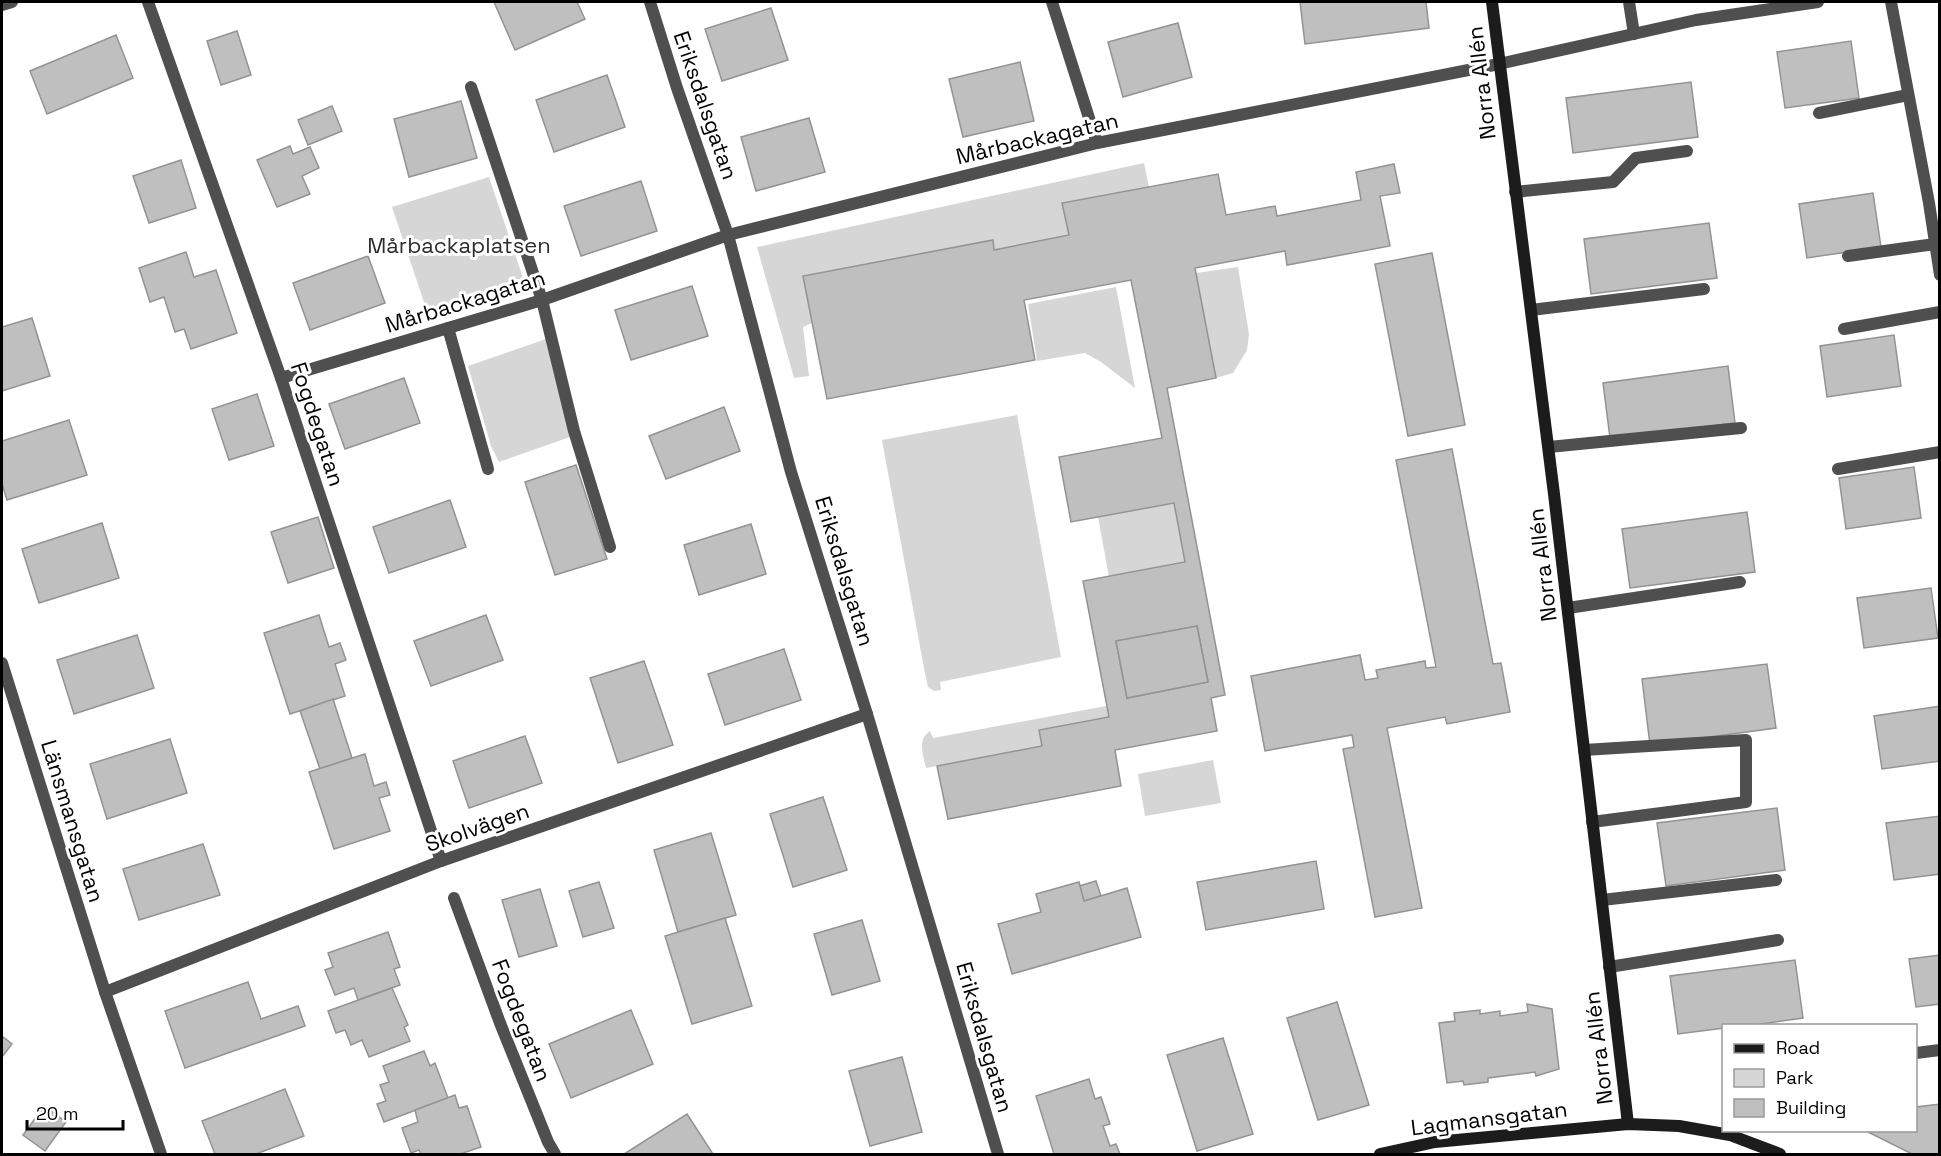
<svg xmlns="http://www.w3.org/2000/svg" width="1941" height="1156" viewBox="0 0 1941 1156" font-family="'Space Grotesk',sans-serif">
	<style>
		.green { fill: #d6d6d6 }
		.building { fill: #bfbfbf; stroke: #939393; stroke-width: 1.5; fill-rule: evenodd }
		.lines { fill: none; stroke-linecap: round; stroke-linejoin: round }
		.lane { stroke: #4f4f4f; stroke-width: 12 }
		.street { stroke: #4f4f4f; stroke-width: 12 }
		.secondary { stroke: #1c1c1c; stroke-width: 12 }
		.labels { text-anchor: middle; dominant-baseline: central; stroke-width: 6; stroke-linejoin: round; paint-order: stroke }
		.street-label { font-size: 22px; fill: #000; stroke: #fff }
		.park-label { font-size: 22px; fill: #2d2d2d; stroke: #fff }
	</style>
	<rect width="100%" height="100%" fill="#fff"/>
	<g class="green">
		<path d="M1144 163 1149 187 1063 203 1069 235 994 250 993 241 803 327 809 376 794 378 757 247Z"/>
		<path d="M489 177 525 284 428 314 392 207Z"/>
		<path d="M1238 267 1249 334 1247 350 1233 373 1216 378 1196 273Z"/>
		<path d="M1116 287 1135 388 1101 362 1085 353 1037 361 1028 304Z"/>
		<path d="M546 339 570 437 499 462 491 446 468 366Z"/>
		<path d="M1017 415 1061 657 940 682 941 690 934 691 928 687 924 668 882 440Z"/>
		<path d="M1174 503 1185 562 1109 577 1098 517Z"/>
		<path d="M1106 706 1109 717 1039 730 1042 746 926 768C923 755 917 739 930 731L933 738Z"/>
		<path d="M1213 760 1221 803 1145 816 1138 774Z"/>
	</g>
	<g class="building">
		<path d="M494 2H577L585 19 515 50Z"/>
		<path d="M1300 2H1426L1429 28 1305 44Z"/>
		<path d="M771 8 788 60 722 81 705 29Z"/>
		<path d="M1178 23 1192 77 1123 97 1108 42Z"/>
		<path d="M237 31 251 75 221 85 207 41Z"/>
		<path d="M116 35 133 78 47 114 30 71Z"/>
		<path d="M1851 41 1859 98 1785 108 1777 52Z"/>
		<path d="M1020 62 1034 121 963 137 949 79Z"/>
		<path d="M607 75 625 127 554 152 536 100Z"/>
		<path d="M1691 82 1698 137 1573 153 1566 98Z"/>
		<path d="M461 101 477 158 409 177 394 119Z"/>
		<path d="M332 106 342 131 308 145 298 120Z"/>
		<path d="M809 118 825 172 756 191 741 137Z"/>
		<path d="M290 146 293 154 310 147 319 168 302 176 310 194 277 207 257 160Z"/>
		<path d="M181 160 196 208 149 223 133 176Z"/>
		<path d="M1394 164 1400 193 1380 196 1390 246 1287 265 1285 251 1195 268 1216 378 1167 388 1225 695 1211 698 1217 731 1115 750 1121 786 948 819 937 766 1042 746 1039 730 1109 717 1083 581 1185 562 1174 503 1071 522 1059 457 1162 438 1131 280 1024 300 1035 360 827 399 803 276 993 240 994 250 1069 235 1062 203 1218 174 1226 215 1275 206 1277 216 1361 200 1356 172ZM1197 626 1208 682 1127 698 1116 641Z"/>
		<path d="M641 181 657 231 581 256 564 206Z"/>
		<path d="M1873 193 1881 247 1807 258 1799 204Z"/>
		<path d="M1709 223 1717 278 1591 294 1584 239Z"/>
		<path d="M186 252 194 277 216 270 237 333 191 349 184 329 175 332 164 297 150 302 139 268Z"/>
		<path d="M1432 253 1465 425 1408 436 1375 264Z"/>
		<path d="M368 256 385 303 310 330 293 283Z"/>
		<path d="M692 286 708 336 631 360 615 310Z"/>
		<path d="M32 318 50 376 2 391V327Z"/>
		<path d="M1894 335 1901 386 1827 397 1820 346Z"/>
		<path d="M1728 366 1735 423 1610 438 1603 383Z"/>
		<path d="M404 378 420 423 345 449 329 404Z"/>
		<path d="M257 394 274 446 229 460 212 409Z"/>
		<path d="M724 407 740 451 666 479 649 436Z"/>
		<path d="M69 420 87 475 7 500 2 484V441Z"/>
		<path d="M1452 449 1493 664 1501 663 1510 712 1447 724 1445 717 1387 728 1422 908 1375 917 1343 749 1354 747 1352 735 1265 751 1251 676 1360 655 1365 680 1378 678 1376 670 1425 661 1426 668 1436 667 1396 460Z"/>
		<path d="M576 465 607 559 555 575 525 482Z"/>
		<path d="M1914 467 1921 518 1846 529 1839 478Z"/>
		<path d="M450 500 466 547 389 573 373 527Z"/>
		<path d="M1747 512 1755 572 1630 588 1622 529Z"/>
		<path d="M318 517 334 568 288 583 271 532Z"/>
		<path d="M102 523 119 578 39 603 22 549Z"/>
		<path d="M751 524 766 574 699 595 684 545Z"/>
		<path d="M1931 588 1938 638 1864 648 1857 598Z"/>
		<path d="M319 615 329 647 340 643 346 660 335 664 345 696 290 714 264 633Z"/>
		<path d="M486 615 503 660 431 686 414 641Z"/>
		<path d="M1197 626 1208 682 1127 698 1116 641Z"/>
		<path d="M137 635 154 688 74 714 57 660Z"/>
		<path d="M784 649 801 700 725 725 708 674Z"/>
		<path d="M644 661 673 745 618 763 590 678Z"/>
		<path d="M1767 664 1776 728 1650 745 1642 679Z"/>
		<path d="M333 699 352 758 320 769 300 711Z"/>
		<path d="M1940 706V761L1882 769 1874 716Z"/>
		<path d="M525 736 542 783 469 808 453 761Z"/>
		<path d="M170 739 187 793 107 819 90 764Z"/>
		<path d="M365 754 374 786 386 782 390 795 379 798 390 831 334 849 309 772Z"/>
		<path d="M823 797 847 870 793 887 770 814Z"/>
		<path d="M1777 808 1785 870 1666 886 1657 823Z"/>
		<path d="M1940 816V874L1894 880 1886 823Z"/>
		<path d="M711 833 736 915 678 932 654 850Z"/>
		<path d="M203 844 220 895 139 920 123 869Z"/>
		<path d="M1316 861 1324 909 1206 930 1197 882Z"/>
		<path d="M1096 881 1101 896 1084 901 1079 886Z"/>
		<path d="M599 882 614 928 583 937 569 891Z"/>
		<path d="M1079 882 1084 901 1127 888 1141 937 1012 974 998 924 1041 912 1036 894Z"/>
		<path d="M540 889 557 946 519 957 502 900Z"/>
		<path d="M725 918 752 1006 692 1024 665 936Z"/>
		<path d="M862 920 880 981 832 995 814 934Z"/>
		<path d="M388 932 400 967 394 969 400 985 358 1000 354 988 335 995 325 970 333 967 328 953Z"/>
		<path d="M1940 955V1004L1916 1007 1909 959Z"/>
		<path d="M1795 960 1803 1018 1747 1026H1724V1028L1678 1034 1670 976Z"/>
		<path d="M248 982 261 1019 298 1006 305 1026 185 1068 165 1011Z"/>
		<path d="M392 988 408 1025 404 1027 410 1041 369 1057 362 1040 351 1045 345 1030 336 1033 328 1011Z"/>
		<path d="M1337 1002 1369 1105 1318 1120 1287 1018Z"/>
		<path d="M1527 1004 1552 1009 1559 1069 1536 1076 1535 1072 1488 1078V1082L1464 1085 1463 1081 1447 1083 1439 1023 1455 1021 1454 1013 1480 1010V1014L1500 1011V1016L1528 1012Z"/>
		<path d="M631 1010 653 1064 571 1098 549 1044Z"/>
		<path d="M2 1036 12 1044 2 1057Z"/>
		<path d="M1223 1038 1253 1134 1197 1151 1167 1055Z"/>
		<path d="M424 1051 430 1066 435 1063 448 1098 384 1122 377 1104 386 1101 380 1085 389 1082 383 1066Z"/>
		<path d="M902 1057 922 1132 870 1146 849 1071Z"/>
		<path d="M1089 1079 1095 1099 1101 1097 1110 1124 1103 1126 1110 1146 1116 1144 1120 1154H1054L1036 1096Z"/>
		<path d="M285 1089 304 1136 256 1154H215L202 1121Z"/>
		<path d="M455 1095 459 1108 467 1106 481 1147 460 1154H421L419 1150 411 1153 402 1128 418 1122 415 1110Z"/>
		<path d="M1940 1104V1154H1912L1868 1132V1130H1916V1107Z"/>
		<path d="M44 1106 66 1122 45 1151 23 1135Z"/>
		<path d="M687 1114 713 1154H624Z"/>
	</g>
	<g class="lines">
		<g class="lane">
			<path d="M1629 2 1634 34"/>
			<path d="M471 87 542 300 574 431 610 547"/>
			<path d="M1819 113 1908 95"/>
			<path d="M1515 192 1613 182 1636 158 1687 151"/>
			<path d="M1848 256 1935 244"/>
			<path d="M1531 310 1704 289"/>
			<path d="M448 328 488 469"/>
			<path d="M1844 329 1940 312"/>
			<path d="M1549 447 1741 428"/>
			<path d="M1838 469 1940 452"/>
			<path d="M1568 608 1740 582"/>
			<path d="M1584 750 1746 740V802L1592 822"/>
			<path d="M1602 900 1776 880"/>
			<path d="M1609 967 1778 940"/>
		</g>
		<g class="street">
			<path d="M148 2 281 378 441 861"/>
			<path d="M650 2 677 88 728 235 791 472 867 714 998 1154"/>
			<path d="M1052 2 1097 143"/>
			<path d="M1891 2 1929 203 1940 275"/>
			<path d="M2 5 12 2"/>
			<path d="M281 378 542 300 728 235 1097 143 1499 64 1696 20 1818 2"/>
			<path d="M2 663 105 992 161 1154"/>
			<path d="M454 898 500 1023 548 1142 555 1154"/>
			<path d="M105 992 441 861 867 714"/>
			<path d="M1916 1053 1940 1050"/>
		</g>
		<g class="secondary">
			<path d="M1492 2 1554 494 1628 1124"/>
			<path d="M1380 1154 1435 1142 1628 1124 1679 1126 1730 1135 1780 1154"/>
		</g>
	</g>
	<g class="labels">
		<g class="street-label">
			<text transform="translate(1481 83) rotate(-97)">Norra Allén</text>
			<text transform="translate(706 105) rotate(71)">Eriksdalsgatan</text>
			<text transform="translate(1037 138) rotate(-13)">Mårbackagatan</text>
			<text transform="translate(465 301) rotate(-17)">Mårbackagatan</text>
			<text transform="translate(318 424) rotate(72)">Fogdegatan</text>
			<text transform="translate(1542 565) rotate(-97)">Norra Allén</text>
			<text transform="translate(845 571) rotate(73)">Eriksdalsgatan</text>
			<text transform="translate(73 821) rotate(73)">Länsmansgatan</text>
			<text transform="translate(477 827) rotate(-19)">Skolvägen</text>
			<text transform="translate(522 1020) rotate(69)">Fogdegatan</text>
			<text transform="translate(985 1037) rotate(74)">Eriksdalsgatan</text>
			<text transform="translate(1598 1048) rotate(-97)">Norra Allén</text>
			<text transform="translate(1489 1118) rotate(-7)">Lagmansgatan</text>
		</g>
		<g class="park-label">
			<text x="459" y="245">Mårbackaplatsen</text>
		</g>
	</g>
	<rect width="1941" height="1156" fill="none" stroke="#000000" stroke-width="6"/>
	<rect x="1722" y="1024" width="195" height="108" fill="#ffffff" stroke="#999999" stroke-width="1.5"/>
	<rect x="1734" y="1044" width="30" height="9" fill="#1c1c1c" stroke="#999999" stroke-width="1.5"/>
	<text x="1776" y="1054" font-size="18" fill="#000000">Road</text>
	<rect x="1734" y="1069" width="30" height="18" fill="#d6d6d6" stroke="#999999" stroke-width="1.5"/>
	<text x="1776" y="1084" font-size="18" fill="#000000">Park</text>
	<rect x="1734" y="1099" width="30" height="18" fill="#bfbfbf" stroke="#999999" stroke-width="1.5"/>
	<text x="1776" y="1114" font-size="18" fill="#000000">Building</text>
	<path d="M27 1120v9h96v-9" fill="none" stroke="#000000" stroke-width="3"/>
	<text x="36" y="1120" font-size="18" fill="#000000" stroke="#ffffff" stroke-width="4.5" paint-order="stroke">20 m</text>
</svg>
